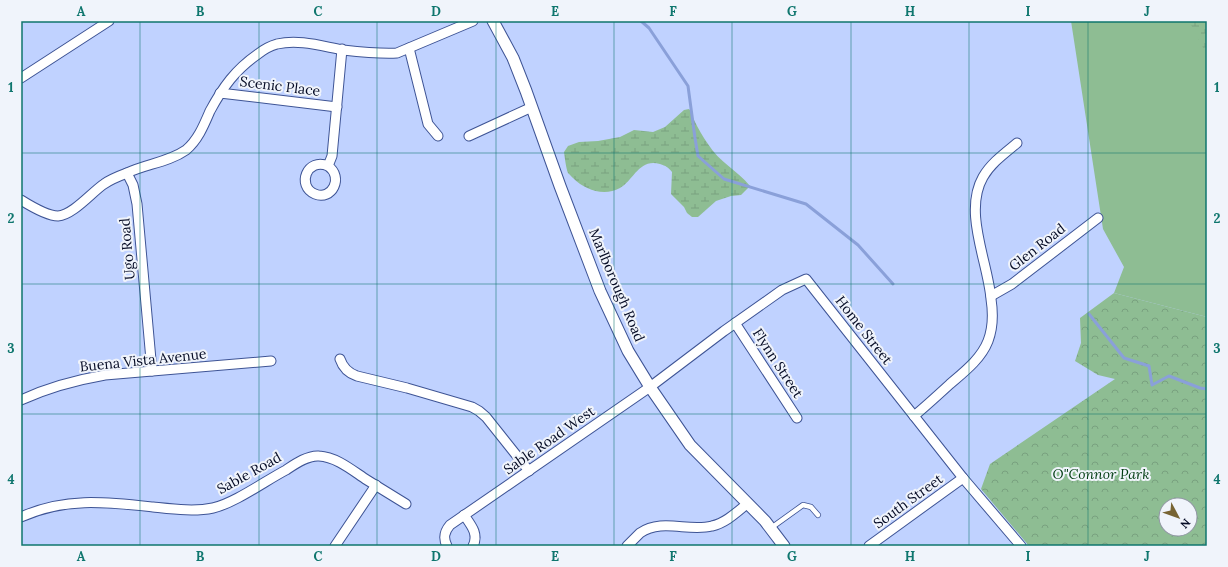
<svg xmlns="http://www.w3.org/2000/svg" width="1228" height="567" viewBox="0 0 1228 567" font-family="Lora,serif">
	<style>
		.grass { fill: #8ebd93 }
		.wetland { fill: url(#wetland-marsh) }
		.park { fill: url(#park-crowns); fill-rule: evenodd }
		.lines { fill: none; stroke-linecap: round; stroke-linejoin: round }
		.stream { stroke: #8aa0d9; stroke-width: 3 }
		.service-casing { stroke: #3e5495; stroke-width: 6 }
		.minor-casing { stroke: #3e5495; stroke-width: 11 }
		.tertiary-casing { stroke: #3e5495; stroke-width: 13 }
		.service { stroke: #fff; stroke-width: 4.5 }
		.minor { stroke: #fff; stroke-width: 9 }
		.tertiary { stroke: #fff; stroke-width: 11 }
		.grid { fill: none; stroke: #0f766e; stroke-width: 1; stroke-opacity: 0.55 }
		.labels { text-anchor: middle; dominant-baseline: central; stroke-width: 4; stroke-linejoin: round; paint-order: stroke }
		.street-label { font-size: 14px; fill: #050b25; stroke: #f0f4fb }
		.park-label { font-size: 14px; font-style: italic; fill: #003d11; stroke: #f0f4fb }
		.neatline { fill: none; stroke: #0f766e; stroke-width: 1.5 }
		.grid-label { font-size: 13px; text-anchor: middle; font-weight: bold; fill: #0f766e }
	</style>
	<defs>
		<pattern id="wetland-marsh" width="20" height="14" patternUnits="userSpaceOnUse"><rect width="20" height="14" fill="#8ebd93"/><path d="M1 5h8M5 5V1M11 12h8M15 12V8" fill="none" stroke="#79a17f"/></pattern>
		<pattern id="park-crowns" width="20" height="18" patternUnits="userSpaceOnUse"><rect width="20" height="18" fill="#8ebd93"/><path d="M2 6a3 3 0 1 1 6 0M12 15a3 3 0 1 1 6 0" fill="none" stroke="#79a17f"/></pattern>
	</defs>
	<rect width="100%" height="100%" fill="#c0d2ff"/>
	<path class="grass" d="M1071 21H1207V317L1114 293 1124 267 1103 229Z"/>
	<g class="wetland">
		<path d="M1189 21H1203L1207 29V55Z"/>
		<path d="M689 109C692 112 692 116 694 120 698 128 703 137 708 144 719 162 737 170 750 186L741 195 731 196 716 201 698 217H692L687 213 684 207 671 194 672 172C668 167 666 166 660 164 639 158 634 180 620 188 604 197 585 190 573 178 572 177 569 174 568 173 566 168 565 159 564 152L568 146 579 142 598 141 620 137 634 130 653 132 665 127 684 110Z"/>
	</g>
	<path class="park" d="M1114 293 1207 317V546H1029L981 489 990 464 1115 379 1098 375 1075 361 1081 343 1080 318ZM1166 505H1190V529H1166Z"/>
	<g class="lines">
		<g class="stream">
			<path d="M641 21 649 28 688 86 695 138 698 156 724 179 806 204 858 245 893 284"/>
			<path d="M1089 314 1124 358 1149 366 1152 385 1169 376 1200 388 1207 389"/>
		</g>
		<g class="service-casing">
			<path id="service" d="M771 528 803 505 811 507 818 515"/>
		</g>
		<g class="minor-casing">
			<g id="minor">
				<path d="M409 48 428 124 438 136"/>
				<path d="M21 78 109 21"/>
				<path d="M220 93 337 107"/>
				<path d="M469 136 532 107"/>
				<path d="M328 166C344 177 332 201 315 194 296 186 307 157 328 166L332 156 342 49"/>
				<path d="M21 200C29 205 48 216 58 216 73 215 92 192 104 184 111 179 119 176 127 173"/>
				<path d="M991 296 1012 284 1098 218"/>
				<path d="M735 323 797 418"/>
				<path d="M340 359C343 368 348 373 357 376L407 388 472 407 479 411 486 417 529 471"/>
				<path d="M152 371 137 204 133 185 127 173C146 164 169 162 186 150 198 140 204 125 210 111 223 87 235 70 258 54 263 50 270 46 277 44 299 39 321 46 343 50 361 52 380 54 397 53L473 21"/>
				<path d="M21 400C47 388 76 380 105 375L271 361"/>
				<path d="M914 416C926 406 938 395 950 384 964 372 981 359 988 341 993 328 993 312 991 299 988 262 963 212 983 177 991 163 1005 153 1017 143"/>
				<path d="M464 515C471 525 479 534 473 546"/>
				<path d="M21 517C65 497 106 502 153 507 172 509 194 512 213 508 235 503 265 481 286 470 295 464 308 455 319 456 337 457 353 471 367 480 380 488 393 496 406 504"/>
				<path d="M335 546 376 485"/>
				<path d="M447 546C443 538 444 532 450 525L650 387 724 331 782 290 806 279 963 478 1021 546"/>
				<path d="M627 546C631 542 636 537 640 533 662 518 688 532 712 526 726 523 738 511 748 503"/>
				<path d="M869 546 963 478"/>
			</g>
		</g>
		<g class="tertiary-casing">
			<path id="tertiary" d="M493 21 513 58 526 91 560 186 600 291 628 351 650 387 690 445 765 521 784 546"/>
		</g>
		<use href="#service" class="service"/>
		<use href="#minor" class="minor"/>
		<use href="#tertiary" class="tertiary"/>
	</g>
	<path class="grid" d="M140 21V546M259 21V546M377 21V546M496 21V546M614 21V546M732 21V546M851 21V546M969 21V546M1088 21V546M21 153H1207M21 284H1207M21 414H1207"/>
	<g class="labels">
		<g class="street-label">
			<text transform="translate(280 86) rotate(7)">Scenic Place</text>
			<text transform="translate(1037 247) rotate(-38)">Glen Road</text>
			<text transform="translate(127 249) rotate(-95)">Ugo Road</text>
			<text transform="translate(617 285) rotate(67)">Marlborough Road</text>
			<text transform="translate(864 330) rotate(52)">Home Street</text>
			<text transform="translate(143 360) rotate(-6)">Buena Vista Avenue</text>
			<text transform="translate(778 363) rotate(57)">Flynn Street</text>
			<text transform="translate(549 440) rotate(-35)">Sable Road West</text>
			<text transform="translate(249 473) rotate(-29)">Sable Road</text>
			<text transform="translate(908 501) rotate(-36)">South Street</text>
		</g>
		<g class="park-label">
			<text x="1101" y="474">O"Connor Park</text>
		</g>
	</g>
	<rect width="1228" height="567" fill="none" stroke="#f0f4fb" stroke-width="44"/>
	<g transform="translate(1178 517) rotate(131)"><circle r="19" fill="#f0f4fb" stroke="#9297a5"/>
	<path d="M0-3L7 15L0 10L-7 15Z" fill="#786433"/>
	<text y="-6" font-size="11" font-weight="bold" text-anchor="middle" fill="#050b25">N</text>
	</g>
	<rect x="22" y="22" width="1184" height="523" class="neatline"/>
	<g class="grid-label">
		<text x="81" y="16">A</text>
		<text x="200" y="16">B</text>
		<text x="318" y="16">C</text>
		<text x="436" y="16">D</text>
		<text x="555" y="16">E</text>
		<text x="673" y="16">F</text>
		<text x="792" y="16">G</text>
		<text x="910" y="16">H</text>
		<text x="1028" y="16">I</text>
		<text x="1147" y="16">J</text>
		<text x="11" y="92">1</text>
		<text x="1217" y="92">1</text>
		<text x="11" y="223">2</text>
		<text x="1217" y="223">2</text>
		<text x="11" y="353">3</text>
		<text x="1217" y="353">3</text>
		<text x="11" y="484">4</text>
		<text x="1217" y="484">4</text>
		<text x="81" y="561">A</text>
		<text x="200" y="561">B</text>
		<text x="318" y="561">C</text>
		<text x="436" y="561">D</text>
		<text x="555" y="561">E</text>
		<text x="673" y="561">F</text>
		<text x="792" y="561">G</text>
		<text x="910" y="561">H</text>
		<text x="1028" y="561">I</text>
		<text x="1147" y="561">J</text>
	</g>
</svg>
